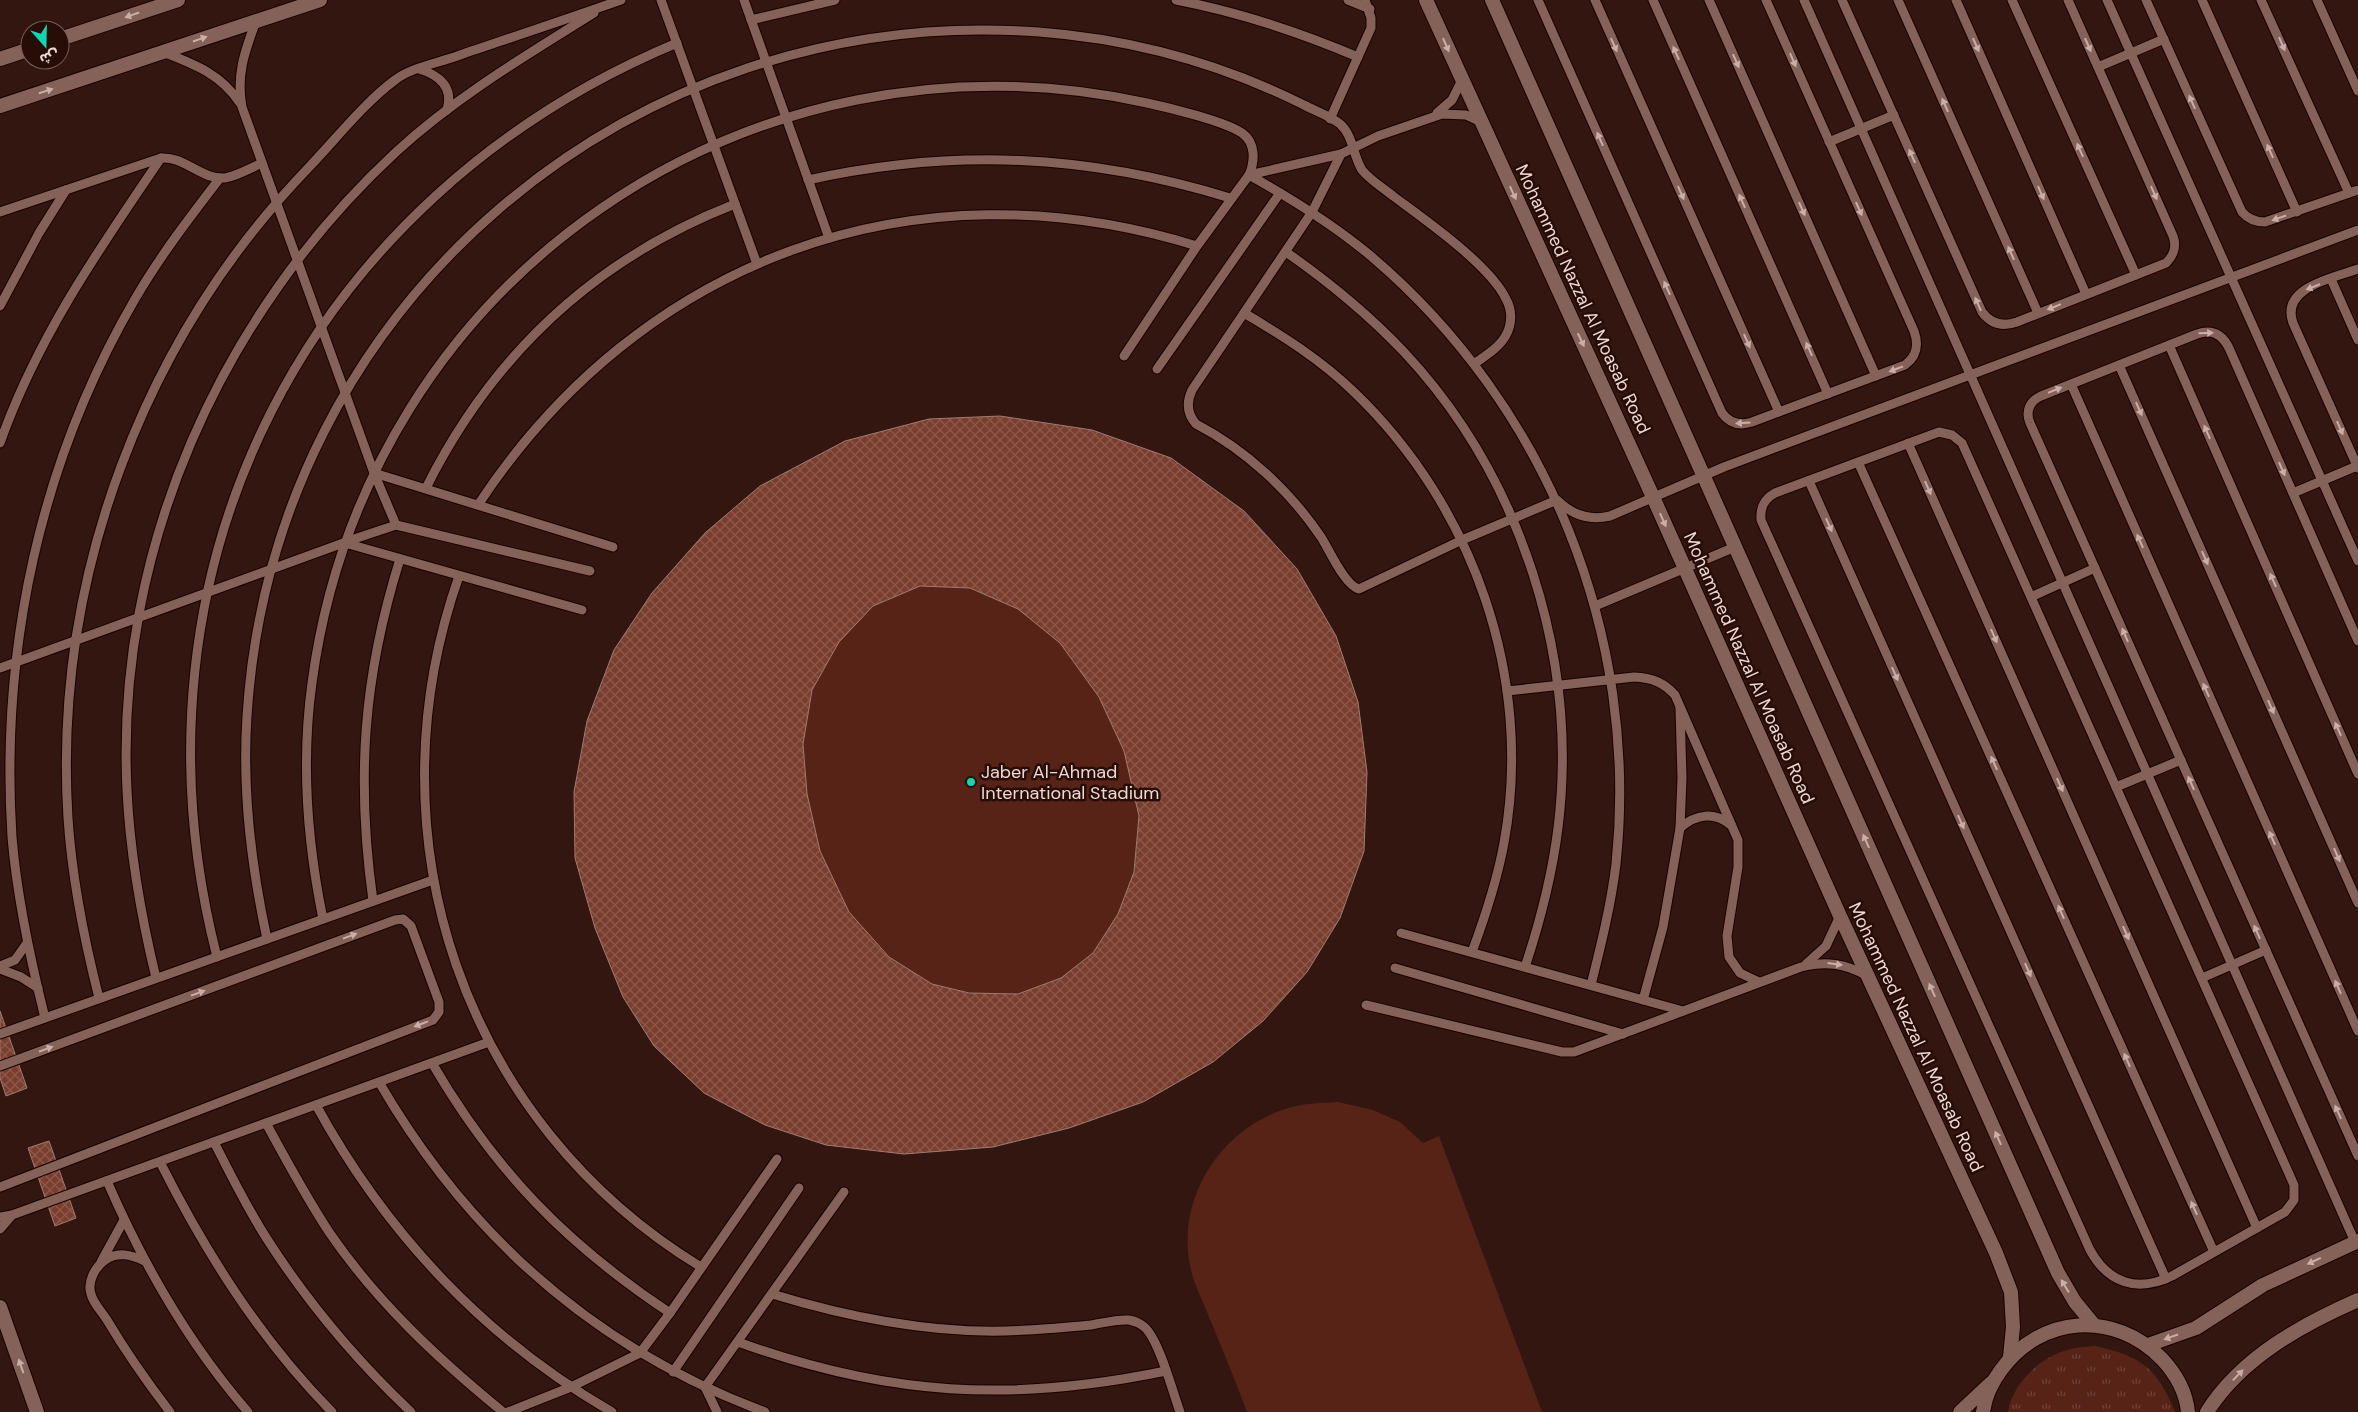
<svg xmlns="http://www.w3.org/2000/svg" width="2358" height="1412" viewBox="0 0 2358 1412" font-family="'DM Sans','Noto Sans Arabic',sans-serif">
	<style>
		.grass { fill: url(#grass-tufts) }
		.pitch { fill: #582317 }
		.building { fill: url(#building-cross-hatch); stroke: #9f7b72; fill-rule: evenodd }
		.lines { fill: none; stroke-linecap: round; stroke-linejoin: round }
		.service-casing { stroke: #190200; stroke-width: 11 }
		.tertiary-casing { stroke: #190200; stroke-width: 16 }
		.service { stroke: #856259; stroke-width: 9 }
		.tertiary { stroke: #856259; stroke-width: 14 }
		.oneway { fill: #c9afa8 }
		.poi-dot { fill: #14d5b3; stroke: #280d07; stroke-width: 2 }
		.labels { text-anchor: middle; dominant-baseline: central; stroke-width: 5; stroke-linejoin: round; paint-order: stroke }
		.street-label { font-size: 18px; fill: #edd8d3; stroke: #280d07 }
		.poi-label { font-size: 18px; fill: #edd8d3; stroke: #280d07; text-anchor: start }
	</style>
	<defs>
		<pattern id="grass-tufts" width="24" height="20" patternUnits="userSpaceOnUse" patternTransform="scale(1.25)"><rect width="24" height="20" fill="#582317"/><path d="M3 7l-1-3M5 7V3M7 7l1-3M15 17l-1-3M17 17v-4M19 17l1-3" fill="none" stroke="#704238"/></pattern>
		<pattern id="building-cross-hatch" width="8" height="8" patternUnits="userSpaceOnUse" patternTransform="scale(1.25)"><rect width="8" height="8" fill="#7a3e2f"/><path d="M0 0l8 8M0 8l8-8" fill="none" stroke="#8d594c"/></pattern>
	</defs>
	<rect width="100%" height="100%" fill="#32160f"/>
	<path class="grass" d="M2095 1346C2141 1356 2157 1368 2175 1412H2008C2012 1384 2041 1356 2068 1350 2076 1347 2086 1347 2095 1346Z"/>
	<g class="pitch">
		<path d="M1000 416 1297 569 1336 636 1358 702 1367 772 1364 851 1340 918 1307 972 1263 1021 1213 1062 1143 1102 1069 1128 993 1147 904 1154 826 1145 765 1125 704 1093 654 1046 623 997 595 928 575 858 574 792 587 721 614 650 652 593 705 533 760 486 845 441 929 419Z"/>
		<path d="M1338 1102 1373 1110 1400 1122 1423 1143 1439 1136 1542 1412H1247C1235 1380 1222 1348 1209 1317 1204 1303 1196 1289 1192 1274 1172 1200 1222 1123 1296 1106 1309 1103 1324 1103 1338 1102Z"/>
	</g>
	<g class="building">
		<path d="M1000 416 1092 430 1171 458 1244 511 1297 569 1336 636 1358 702 1367 772 1364 851 1340 918 1307 972 1263 1021 1213 1062 1143 1102 1069 1128 993 1147 904 1154 826 1145 765 1125 704 1093 654 1046 623 997 595 928 575 858 574 792 587 721 614 650 652 593 705 533 760 486 845 441 929 419ZM920 586 970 588 1018 609 1060 643 1099 697 1124 751 1139 816 1134 872 1118 914 1093 953 1061 978 1018 994 969 993 932 984 889 957 849 912 820 851 807 794 803 744 812 690 839 642 873 606Z"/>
		<path d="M0 1011 27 1088 6 1096 0 1078Z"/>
		<path d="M49 1141 76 1218 55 1226 28 1148Z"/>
	</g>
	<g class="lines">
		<g class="service-casing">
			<g id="service">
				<path d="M661 0 757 264"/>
				<path d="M744 0 829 238"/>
				<path d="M1176 0C1239 12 1299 32 1358 57"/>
				<path d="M1348 0 1370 9"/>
				<path d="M1538 0 1722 413C1730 424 1740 426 1752 422L1905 365C1917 356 1919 345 1914 331L1766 0"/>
				<path d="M1595 0 1779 412"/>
				<path d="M1653 0 1828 394"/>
				<path d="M1709 0 1876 376"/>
				<path d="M1804 0 2355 1242"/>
				<path d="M1842 0 1982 312C1991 324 2003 327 2017 322L2166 263C2174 255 2177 247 2173 236L2068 0"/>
				<path d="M1898 0 2038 313"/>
				<path d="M1956 0 2086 294"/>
				<path d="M2012 0 2136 275"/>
				<path d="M2107 0 2358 561"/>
				<path d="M2146 0 2242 212C2248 219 2255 222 2265 222L2358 190"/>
				<path d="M2202 0 2297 212"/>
				<path d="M2261 0 2349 193"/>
				<path d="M2317 0 2358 91"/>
				<path d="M751 20 835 0"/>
				<path d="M256 21C245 51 236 74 242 107L374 473 396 525"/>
				<path d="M163 52C194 64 221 74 240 103"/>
				<path d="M2098 67 2164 39"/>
				<path d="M419 69C439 75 454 87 447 110"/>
				<path d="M1437 113 1452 100 1462 80"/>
				<path d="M1330 119 1371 28V18L1365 0"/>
				<path d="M1829 142 1894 115"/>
				<path d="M1341 154 1312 212 1192 390C1186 403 1187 414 1196 424 1246 450 1290 491 1321 537 1329 549 1345 586 1359 589L1462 540 1557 500C1572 515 1589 521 1610 516L1724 467 2358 230"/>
				<path d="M1249 175C1292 199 1334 225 1372 257 1547 406 1640 635 1616 864 1611 905 1601 945 1591 985"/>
				<path d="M1249 175 1341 154 1378 136 1442 114 1466 115 1481 122"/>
				<path d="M808 180C953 148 1088 154 1230 198"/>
				<path d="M0 212 161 158C184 156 202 180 225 178 237 176 251 168 262 163"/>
				<path d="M1286 252C1329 282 1368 314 1404 352 1521 477 1579 658 1558 828 1552 876 1540 922 1525 967"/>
				<path d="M2358 269C2334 278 2280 287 2293 323L2358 468"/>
				<path d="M2331 279 2358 340"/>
				<path d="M0 306 39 233 66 190"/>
				<path d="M1244 313C1283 336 1321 360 1354 392 1474 507 1534 679 1504 843 1497 881 1485 917 1472 952"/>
				<path d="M2169 345 2358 774"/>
				<path d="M2119 365 2358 903"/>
				<path d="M1157 369 1280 193"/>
				<path d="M2071 384 2358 1031"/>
				<path d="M1939 432 1952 435 1962 443 2294 1185V1200L2285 1212 2172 1276C2137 1293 2108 1283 2090 1250L1761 520C1760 507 1764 499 1775 493Z"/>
				<path d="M0 443C37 338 99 249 161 158"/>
				<path d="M1908 443 2257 1228"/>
				<path d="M1858 462 2214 1252"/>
				<path d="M374 473 613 547"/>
				<path d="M1809 481 2166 1279"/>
				<path d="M426 488C493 354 594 259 735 204"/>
				<path d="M2293 493 2357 466"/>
				<path d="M478 505C640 259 914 158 1197 246"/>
				<path d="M345 543 582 610"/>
				<path d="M459 576C367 837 463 1122 701 1267"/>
				<path d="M2031 597 2095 568"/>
				<path d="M1595 606 1735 547"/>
				<path d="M2358 641 2229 348C2222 334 2212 329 2197 334L2041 396C2030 401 2025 411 2030 423L2358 1156"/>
				<path d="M0 668 357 538 396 525 590 571"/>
				<path d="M1507 691 1634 677C1652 678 1663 682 1675 695L1738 840V867L1727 936 1729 957 1740 973 1759 982"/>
				<path d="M2116 787 2181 760"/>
				<path d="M1680 828C1696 814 1715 811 1732 826"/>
				<path d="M373 901C356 779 363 677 400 559"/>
				<path d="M323 919C307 841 301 762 312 683 366 278 750 16 1147 103 1170 108 1224 121 1242 133 1256 143 1255 161 1249 175L1197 246 1124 356"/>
				<path d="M1401 933 1683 1011"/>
				<path d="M267 939C251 865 242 791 247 716 273 304 631 2 1039 32 1131 39 1222 64 1304 105 1315 111 1331 116 1340 124 1353 135 1353 156 1362 170 1370 180 1383 188 1393 196 1424 219 1490 265 1506 299 1511 308 1512 318 1509 328 1504 345 1488 354 1474 364"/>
				<path d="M217 957C117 568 308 197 677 43"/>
				<path d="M1806 964 1826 946 1840 916"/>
				<path d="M0 966 15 960 27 943"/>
				<path d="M1395 968 1623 1034"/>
				<path d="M0 969 21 977 38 988"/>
				<path d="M156 978C141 916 130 854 127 790 115 550 221 314 396 152 456 97 525 56 594 13"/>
				<path d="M2202 978 2266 950"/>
				<path d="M99 998C84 939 72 879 68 818 53 577 144 338 310 166 336 139 365 102 395 80 412 67 439 63 460 55 513 37 567 19 621 0"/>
				<path d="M1643 1000 1663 927 1680 828 1682 778 1680 708"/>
				<path d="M1366 1005 1562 1052H1574L1801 967C1825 961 1845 963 1867 976"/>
				<path d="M45 1018C30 958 17 898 12 837 0 649 40 462 135 299 160 256 190 217 220 178"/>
				<path d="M0 1034 433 880"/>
				<path d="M432 1063C495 1171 566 1244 670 1313"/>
				<path d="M0 1066 395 920 403 919 411 926 439 1002V1012L433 1020 0 1187"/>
				<path d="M379 1082C469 1237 596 1349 765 1412"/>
				<path d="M316 1105C386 1233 485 1339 612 1412"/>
				<path d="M266 1123C286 1160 306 1197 329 1232 376 1301 438 1359 503 1412"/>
				<path d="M214 1142C231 1175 247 1208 267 1239 308 1303 356 1360 411 1412"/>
				<path d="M160 1162C206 1253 260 1339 332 1412"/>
				<path d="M107 1181C143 1264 188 1343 248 1412"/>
				<path d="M0 1217 12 1215 489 1042"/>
				<path d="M0 1229 12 1215"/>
				<path d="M145 1261C131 1255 118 1251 105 1260 95 1267 87 1282 91 1294 93 1303 102 1312 107 1320 126 1352 147 1382 170 1412"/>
				<path d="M101 1262 124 1220"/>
				<path d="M772 1294C854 1319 940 1336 1027 1330 1048 1329 1070 1327 1091 1325 1103 1323 1117 1319 1129 1320 1134 1321 1139 1323 1143 1326 1158 1336 1173 1393 1180 1412"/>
				<path d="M738 1342C887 1396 1011 1403 1166 1371"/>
				<path d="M673 1372 799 1188"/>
				<path d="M508 1412 571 1387 640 1353 670 1313 777 1159"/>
				<path d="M717 1412 705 1387 844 1192"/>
			</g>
		</g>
		<g class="tertiary-casing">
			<g id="tertiary">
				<path d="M1426 0 1653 497 1840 916 1996 1253 2011 1292 2013 1327 2010 1357"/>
				<path d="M1492 0 2058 1273 2075 1302 2094 1325"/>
				<path d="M60 39 178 0"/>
				<path d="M0 59 30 49"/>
				<path d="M0 106 320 0"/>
				<path d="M0 1307 37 1412"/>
				<path d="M2148 1345 2196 1328 2263 1285 2358 1241"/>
				<path d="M1960 1412 1991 1383"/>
				<path d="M1983 1412C1985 1397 1992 1382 2001 1370 2041 1315 2114 1310 2162 1359 2175 1373 2186 1392 2188 1412"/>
				<path d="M2207 1412C2241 1358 2301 1325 2358 1300"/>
			</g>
		</g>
		<use href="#service" class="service"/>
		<use href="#tertiary" class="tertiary"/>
	</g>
	<defs><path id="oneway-solid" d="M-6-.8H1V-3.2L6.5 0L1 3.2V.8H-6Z" transform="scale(1.25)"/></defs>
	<g class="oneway">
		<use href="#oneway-solid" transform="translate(132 15) rotate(161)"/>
		<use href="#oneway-solid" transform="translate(200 39) rotate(-19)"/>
		<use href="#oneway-solid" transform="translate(2282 44) rotate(66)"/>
		<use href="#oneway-solid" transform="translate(1446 45) rotate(66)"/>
		<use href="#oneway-solid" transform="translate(1614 45) rotate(66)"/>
		<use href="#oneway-solid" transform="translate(1976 45) rotate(66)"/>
		<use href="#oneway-solid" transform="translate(2088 45) rotate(66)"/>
		<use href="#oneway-solid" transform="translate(1676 53) rotate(-114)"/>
		<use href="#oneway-solid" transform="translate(1793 60) rotate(66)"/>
		<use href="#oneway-solid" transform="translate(1736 61) rotate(66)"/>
		<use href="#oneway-solid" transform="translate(46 91) rotate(-18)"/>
		<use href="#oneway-solid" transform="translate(2192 102) rotate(-114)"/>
		<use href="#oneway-solid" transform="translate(1945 105) rotate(-114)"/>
		<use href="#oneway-solid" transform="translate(1600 139) rotate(-114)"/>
		<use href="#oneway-solid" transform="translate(2080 150) rotate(-114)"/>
		<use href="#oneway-solid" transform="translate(2270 151) rotate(-114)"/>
		<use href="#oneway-solid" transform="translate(1912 156) rotate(-114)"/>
		<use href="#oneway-solid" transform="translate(1513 193) rotate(65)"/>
		<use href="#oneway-solid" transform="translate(1681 193) rotate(66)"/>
		<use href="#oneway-solid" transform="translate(2041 193) rotate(66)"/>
		<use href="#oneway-solid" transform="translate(2154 193) rotate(66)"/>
		<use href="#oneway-solid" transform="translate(1742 201) rotate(-114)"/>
		<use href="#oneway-solid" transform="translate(1802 209) rotate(66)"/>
		<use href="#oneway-solid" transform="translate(1859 209) rotate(66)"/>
		<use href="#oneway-solid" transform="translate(2279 218) rotate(161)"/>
		<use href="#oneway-solid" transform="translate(2011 253) rotate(-114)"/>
		<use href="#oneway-solid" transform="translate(2313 287) rotate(158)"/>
		<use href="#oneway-solid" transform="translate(1667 288) rotate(-114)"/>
		<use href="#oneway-solid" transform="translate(1978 304) rotate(-114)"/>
		<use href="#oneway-solid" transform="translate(2054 307) rotate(158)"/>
		<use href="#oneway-solid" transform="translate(2206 333) rotate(-2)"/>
		<use href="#oneway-solid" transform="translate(1581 340) rotate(65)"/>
		<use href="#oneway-solid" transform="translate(1747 341) rotate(66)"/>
		<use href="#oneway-solid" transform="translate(1809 349) rotate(-114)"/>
		<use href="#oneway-solid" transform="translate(1896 369) rotate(159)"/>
		<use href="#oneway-solid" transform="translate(2055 390) rotate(-22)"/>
		<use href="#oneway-solid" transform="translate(2139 409) rotate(66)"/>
		<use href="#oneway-solid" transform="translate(1743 423) rotate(177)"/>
		<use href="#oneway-solid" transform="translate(2340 428) rotate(66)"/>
		<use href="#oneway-solid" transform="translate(2207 432) rotate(-114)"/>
		<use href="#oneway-solid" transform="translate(2282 469) rotate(66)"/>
		<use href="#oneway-solid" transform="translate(1928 488) rotate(66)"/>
		<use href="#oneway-solid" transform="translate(1663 520) rotate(66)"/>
		<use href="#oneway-solid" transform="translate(1829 525) rotate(66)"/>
		<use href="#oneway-solid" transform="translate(2140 541) rotate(-114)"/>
		<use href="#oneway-solid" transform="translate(2205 558) rotate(66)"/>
		<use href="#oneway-solid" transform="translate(2273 580) rotate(-114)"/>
		<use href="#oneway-solid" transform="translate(2125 635) rotate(-114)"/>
		<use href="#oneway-solid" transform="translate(1994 636) rotate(66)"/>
		<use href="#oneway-solid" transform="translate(1895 674) rotate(66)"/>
		<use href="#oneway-solid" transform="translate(2206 690) rotate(-114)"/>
		<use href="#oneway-solid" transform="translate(2271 707) rotate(66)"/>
		<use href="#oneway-solid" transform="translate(2338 729) rotate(-114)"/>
		<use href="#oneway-solid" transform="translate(1994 763) rotate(-114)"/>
		<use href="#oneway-solid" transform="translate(2191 783) rotate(-114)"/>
		<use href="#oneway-solid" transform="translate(2060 785) rotate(66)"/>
		<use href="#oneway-solid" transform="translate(1961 822) rotate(66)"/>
		<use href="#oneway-solid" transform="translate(2272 838) rotate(-114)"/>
		<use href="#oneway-solid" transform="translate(1866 841) rotate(-114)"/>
		<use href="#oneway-solid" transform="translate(2337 855) rotate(66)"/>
		<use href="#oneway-solid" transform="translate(2061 912) rotate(-114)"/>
		<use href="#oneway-solid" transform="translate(2257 932) rotate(-114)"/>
		<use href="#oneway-solid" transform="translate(2126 933) rotate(66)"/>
		<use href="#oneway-solid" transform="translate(350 936) rotate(-20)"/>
		<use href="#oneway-solid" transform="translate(1835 964) rotate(8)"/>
		<use href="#oneway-solid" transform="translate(2028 970) rotate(66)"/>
		<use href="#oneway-solid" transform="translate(2338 987) rotate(-114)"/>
		<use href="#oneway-solid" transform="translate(1932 990) rotate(-114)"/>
		<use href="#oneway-solid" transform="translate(198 993) rotate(-20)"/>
		<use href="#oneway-solid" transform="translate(421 1024) rotate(159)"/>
		<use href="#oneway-solid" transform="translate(46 1049) rotate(-20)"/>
		<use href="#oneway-solid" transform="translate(2127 1060) rotate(-114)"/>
		<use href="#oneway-solid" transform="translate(2338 1112) rotate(-114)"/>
		<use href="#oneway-solid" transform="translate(1998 1138) rotate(-114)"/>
		<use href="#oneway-solid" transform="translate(2194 1208) rotate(-114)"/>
		<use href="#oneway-solid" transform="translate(2314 1261) rotate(155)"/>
		<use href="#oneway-solid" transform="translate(2065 1286) rotate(-121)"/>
		<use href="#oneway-solid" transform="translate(2171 1337) rotate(161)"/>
		<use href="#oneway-solid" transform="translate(21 1366) rotate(-109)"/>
		<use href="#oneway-solid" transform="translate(2238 1375) rotate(-46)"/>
	</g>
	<circle class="poi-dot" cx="971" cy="782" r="5"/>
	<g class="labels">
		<g class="street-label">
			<text transform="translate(1583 299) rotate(65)">Mohammed Nazzal Al Moasab Road</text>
			<text transform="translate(1749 668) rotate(66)">Mohammed Nazzal Al Moasab Road</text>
			<text transform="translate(1916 1037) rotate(65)">Mohammed Nazzal Al Moasab Road</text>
		</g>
		<g class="poi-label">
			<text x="981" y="772">Jaber Al-Ahmad<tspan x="981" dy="21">International Stadium</tspan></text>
		</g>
	</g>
	<g transform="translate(45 45) rotate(160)"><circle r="24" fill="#280d07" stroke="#775e59"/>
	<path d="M0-4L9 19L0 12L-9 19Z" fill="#14d5b3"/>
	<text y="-8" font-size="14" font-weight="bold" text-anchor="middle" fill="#edd8d3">ش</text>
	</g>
</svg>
